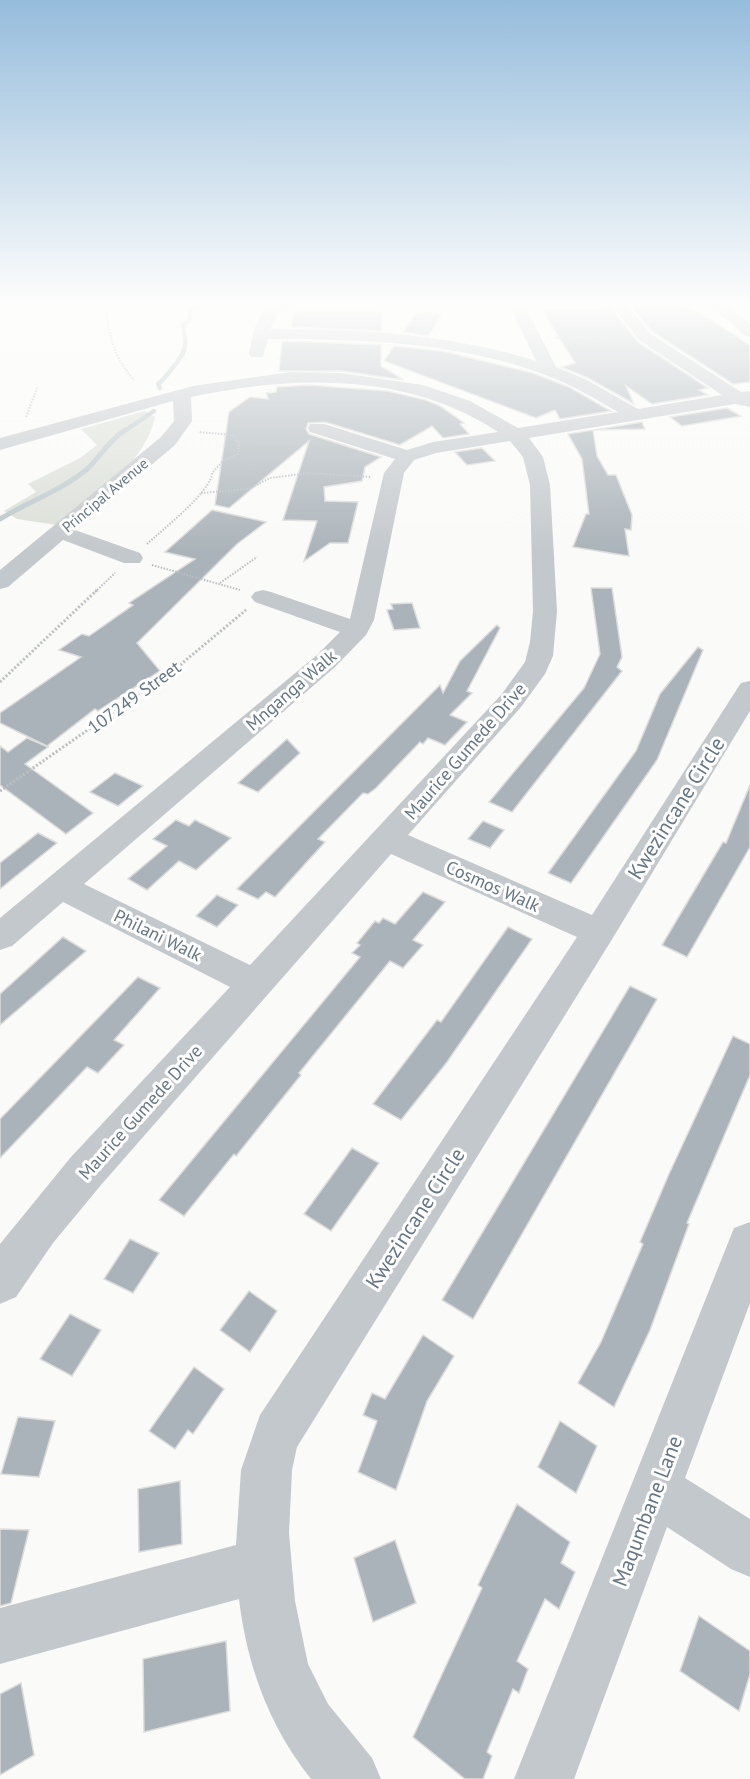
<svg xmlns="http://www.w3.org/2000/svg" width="750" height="1779" viewBox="0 0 750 1779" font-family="'PT Sans',sans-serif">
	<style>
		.green { fill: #dadfd7 }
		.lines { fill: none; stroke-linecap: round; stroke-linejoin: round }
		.stream-far1 { stroke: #bbc7cb; stroke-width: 4.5 }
		.stream { stroke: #bbc7cb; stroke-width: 5 }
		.building { fill: #aab3b9; stroke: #dcdcda; stroke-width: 1.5 }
		.path-far1 { stroke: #bbbfc2; stroke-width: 2; stroke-dasharray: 1.5 1.5; stroke-linecap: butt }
		.path { stroke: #bbbfc2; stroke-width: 3; stroke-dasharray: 2 2; stroke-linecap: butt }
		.minor { fill: #c3c8cc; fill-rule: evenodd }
		.labels { text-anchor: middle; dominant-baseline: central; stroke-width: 6; stroke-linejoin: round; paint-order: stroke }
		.far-street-label { font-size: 15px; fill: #657683; stroke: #fff }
		.street-label { font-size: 18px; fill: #657683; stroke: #fff }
		.near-street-label { font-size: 21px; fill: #657683; stroke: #fff }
	</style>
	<rect width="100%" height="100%" fill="#fafaf8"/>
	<path class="green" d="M145 411 155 417C144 466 94 495 57 525L17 519 4 511 36 492 28 484 80 458 97 445 81 429Z"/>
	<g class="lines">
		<g class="stream-far1">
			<path d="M160 388 158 384C166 378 168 373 174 366 188 349 186 346 183 325L189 321 191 309 203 304"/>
			<path d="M123 432 154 411"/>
		</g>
		<path class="stream" d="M0 519C28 502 60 491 86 470 101 457 105 444 125 430"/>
	</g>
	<g class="building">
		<path d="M641 304H684L739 337H737L750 345V382L733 384 653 332 631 307 643 306Z"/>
		<path d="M611 308 638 342 708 388 699 390 708 395 652 404 626 386 634 404 588 378 561 367 575 363 542 310Z"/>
		<path d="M298 311H382V331L291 327 294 313Z"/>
		<path d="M417 312 442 314 428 336 403 332Z"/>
		<path d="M287 341 381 345V366L404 380 341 371H279L282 342Z"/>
		<path d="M394 346 442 351 533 373 569 387 611 411 560 419 555 410 536 418 384 361Z"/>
		<path d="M309 385 388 391 426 400 440 406 464 423 460 424 469 434 443 438 432 426 400 445 325 422 308 423 306 429 309 434 381 457 365 467 362 481 324 487 325 501 358 502 348 543H330L304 561 317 521 283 520 309 441 229 508 215 505 229 412 250 397 268 399 266 393 276 392 277 387Z"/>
		<path d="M727 408 741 416 682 426 670 417Z"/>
		<path d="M642 422 645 429 594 430Z"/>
		<path d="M593 430 597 456 608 475H616L632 515 631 530 625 529 629 556 573 547 586 514H589L582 459 568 434Z"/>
		<path d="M482 448 495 461 467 465 455 452Z"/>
		<path d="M212 510 266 522 237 544 137 643 160 671 98 711 95 709 47 746 0 723V713L81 657 59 650 82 634 89 636 133 605 129 603 195 559 165 552Z"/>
		<path d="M591 588H612L622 657 617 667 622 671 512 812 489 802 584 688 600 654Z"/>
		<path d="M412 603 420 628 394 630 387 610 393 609 391 604Z"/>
		<path d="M497 625 500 628 467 691 472 693 450 715 467 722 445 745 428 738 423 744 420 742 376 788 368 794 363 793 318 839 325 842 275 897 266 892 258 899 237 889 440 685 443 693 460 661Z"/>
		<path d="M698 647 703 650 657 760 571 883 548 873 636 751 660 694Z"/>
		<path d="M27 738 48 747 25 764 93 813 66 834 0 785V746L8 752Z"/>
		<path d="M287 739 300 753 258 792 238 783Z"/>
		<path d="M115 773 143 786 118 806 90 792Z"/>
		<path d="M750 785V847L687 957 662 945 723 842 726 843Z"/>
		<path d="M176 820 189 826 195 820 231 838 196 870 179 861 147 890 128 879 167 846 153 839Z"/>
		<path d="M483 821 504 830 490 848 468 839Z"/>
		<path d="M38 833 57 843 0 889V863Z"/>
		<path d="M423 892 445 902 413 940 423 945 403 968 390 961 299 1073 301 1075 236 1156 234 1154 184 1216 159 1200 360 957 352 953 360 945 357 943 375 921 379 923 383 918 395 924Z"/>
		<path d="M217 895 238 905 217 927 196 916Z"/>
		<path d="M508 927 532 939 447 1062 401 1120 373 1104 437 1020 441 1022Z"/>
		<path d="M63 937 86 951 0 1025V994Z"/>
		<path d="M138 977 160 988 114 1040 124 1045 98 1073 87 1067 0 1158V1119Z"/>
		<path d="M630 986 657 999 473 1319 442 1300Z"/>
		<path d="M733 1036 750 1044V1075L687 1223 689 1224 650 1330 614 1407 578 1383 601 1342 643 1244 640 1242 669 1174Z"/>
		<path d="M352 1148 379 1163 331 1231 304 1214Z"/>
		<path d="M130 1239 159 1253 133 1293 104 1279Z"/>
		<path d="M249 1291 277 1311 250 1352 220 1330Z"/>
		<path d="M70 1314 101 1330 72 1376 40 1359Z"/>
		<path d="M423 1335 454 1356 427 1401 396 1490 358 1472 377 1421 363 1415 372 1393 385 1399Z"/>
		<path d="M194 1367 224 1389 193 1434 188 1430 175 1449 149 1431Z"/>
		<path d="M18 1417 55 1421 39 1477 1 1474Z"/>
		<path d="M560 1421 597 1446 576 1493 538 1467Z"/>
		<path d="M180 1481 182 1544 139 1552 138 1489Z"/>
		<path d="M517 1504 570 1542 561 1563 575 1572 559 1609 545 1599 517 1661 528 1669 519 1693 513 1689 487 1752 492 1756 483 1779H465L413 1737 482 1588 478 1585Z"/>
		<path d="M0 1529 29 1530 11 1603 0 1606Z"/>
		<path d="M395 1540 416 1603 373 1622 354 1558Z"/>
		<path d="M699 1616 750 1651V1674L739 1711 680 1671Z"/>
		<path d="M226 1641 230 1711 144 1732 143 1659Z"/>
		<path d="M21 1683 34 1755 0 1775V1694Z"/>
	</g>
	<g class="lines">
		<g class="path-far1">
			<path d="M91 304 106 309C109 337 115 359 134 380"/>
			<path d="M556 338 620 335"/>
			<path d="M26 417 37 388"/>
			<path d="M201 493 249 489 270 478 309 473 371 477"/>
			<path d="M147 544C161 531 212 491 212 473L223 461 238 454 239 444 233 435 198 432"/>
			<path d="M152 565 240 590"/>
			<path d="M220 583 257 557"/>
			<path d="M95 592 115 573"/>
		</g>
		<g class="path">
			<path d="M0 682 97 590"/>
			<path d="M0 791 174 670 246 610"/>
		</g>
		<g class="minor">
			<path d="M273 304H296L278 314 270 329C360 329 450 334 536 361L509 304H524L556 367 587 380 638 409 722 395 639 340 611 304H626L651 334 741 392 750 391V407L735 404 529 438 543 457 550 485 557 611 553 656 545 674 521 707 408 835 592 915 737 689 741 683 750 681V711L611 941 297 1447 292 1470 289 1533 295 1601 308 1664 328 1704 372 1758 381 1779H311C269 1726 247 1666 239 1599L0 1664V1608L236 1545 241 1470 260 1415 577 937 391 854 101 1185 53 1243 16 1297 0 1304V1244L71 1157 230 987 63 902 12 946 0 950V918L317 655 340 632 255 602 251 597 255 592 263 590 271 592 350 619 384 473 395 459 310 432 308 428 310 424H324L407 450 433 442 498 432C408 372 293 375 191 397L192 421 175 445 75 530 140 553 143 558 140 563H124L63 540 8 587 0 589V570L161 437 174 421 173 401 0 450V438L193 386 291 372 341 373 423 385 470 401 518 428 618 412C597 400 576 387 553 378 464 342 363 339 268 339L263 357H251L249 354C253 335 255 315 273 304ZM510 441 523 457 530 485 533 611 530 642 525 662 501 695 250 965 84 884 335 667 366 635 374 620 404 473 414 460 436 453Z"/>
			<path d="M710 304H726L750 324V337L744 335Z"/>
			<path d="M750 1222V1303L685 1478 750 1519V1577L731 1569 667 1527 574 1779H514L728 1243 734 1228Z"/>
		</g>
	</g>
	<linearGradient id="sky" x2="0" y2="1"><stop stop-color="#96bcdc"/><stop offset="0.55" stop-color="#fdfdfc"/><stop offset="1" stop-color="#fdfdfc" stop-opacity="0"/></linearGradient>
	<rect width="750" height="553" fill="url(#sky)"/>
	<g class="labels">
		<g class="far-street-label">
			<text transform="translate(105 495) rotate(-40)">Principal Avenue</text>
		</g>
		<g class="street-label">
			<text transform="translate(291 690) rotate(-41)">Mnganga Walk</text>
			<text transform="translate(134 697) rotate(-36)">107249 Street</text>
			<text transform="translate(465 751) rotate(-49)">Maurice Gumede Drive</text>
			<text transform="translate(493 886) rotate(24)">Cosmos Walk</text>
			<text transform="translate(158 935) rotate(26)">Philani Walk</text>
			<text transform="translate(140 1112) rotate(-48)">Maurice Gumede Drive</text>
		</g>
		<g class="near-street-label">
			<text transform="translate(676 808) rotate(-58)">Kwezincane Circle</text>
			<text transform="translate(415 1218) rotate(-57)">Kwezincane Circle</text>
			<text transform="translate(647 1511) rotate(-69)">Maqumbane Lane</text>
		</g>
	</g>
</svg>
